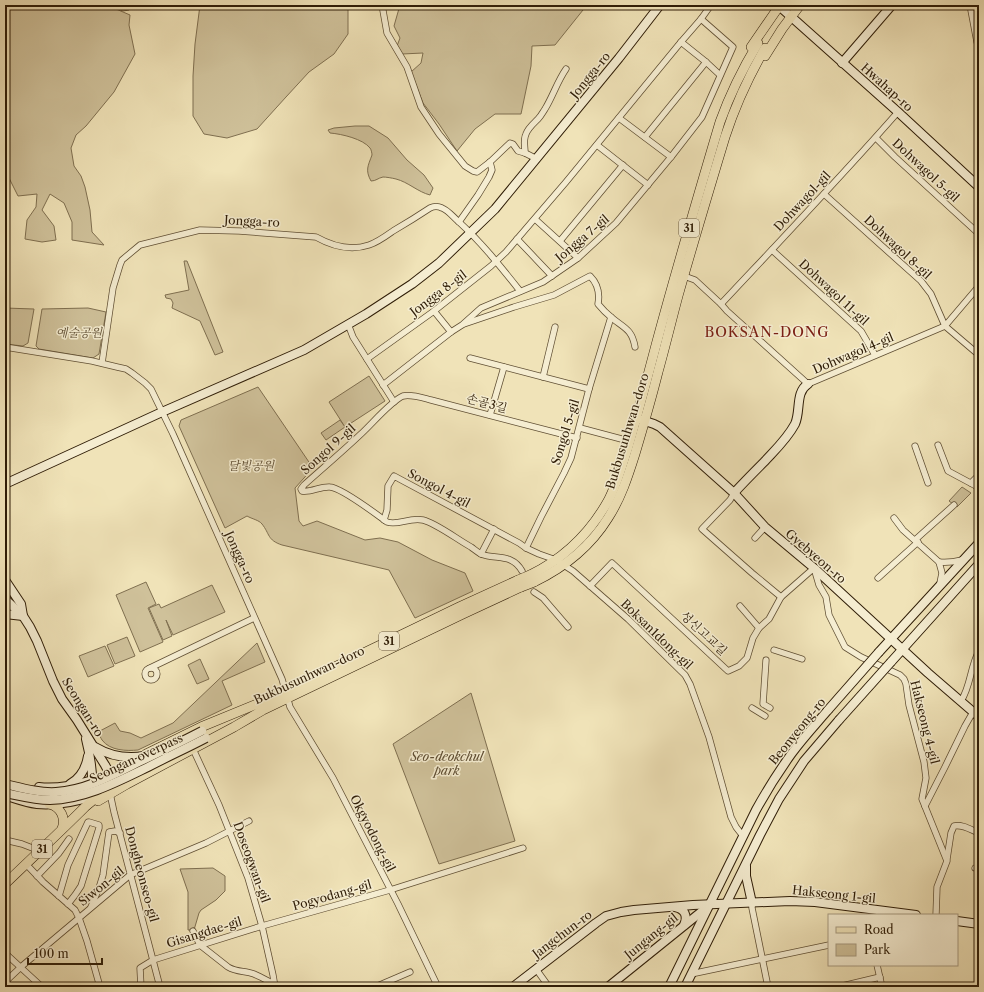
<svg xmlns="http://www.w3.org/2000/svg" width="984" height="992" viewBox="0 0 984 992" font-family="'Libre Caslon Text','Noto Serif KR',serif">
	<style>
		.green { fill: #cfc19a; stroke: #7f6f50 }
		.lines { fill: none; stroke-linecap: round; stroke-linejoin: round }
		.street-casing { stroke: #5f4e33; stroke-width: 7 }
		.secondary-casing { stroke: #2f1d07; stroke-width: 10 }
		.primary-casing { stroke: #2f1d07; stroke-width: 10 }
		.street { stroke: #f5edd1; stroke-width: 5.5 }
		.secondary { stroke: #f5edd1; stroke-width: 8 }
		.primary { stroke: #f0e3b8; stroke-width: 9 }
		.secondary-bridge-casing { stroke: #2f1d07; stroke-width: 10; stroke-linecap: butt }
		.primary-bridge-casing { stroke: #2f1d07; stroke-width: 10; stroke-linecap: butt }
		.secondary-bridge { stroke: #f5edd1; stroke-width: 8 }
		.primary-bridge { stroke: #f0e3b8; stroke-width: 9 }
		.labels { text-anchor: middle; dominant-baseline: central; stroke-width: 3; stroke-linejoin: round; paint-order: stroke }
		.shield { fill: #f5edd1; stroke: #6a5b44; stroke-width: 1 }
		.shield-label { font-size: 11px; font-weight: bold; fill: #2f1d07 }
		.street-label { font-size: 12px; fill: #2f1d07; stroke: #f5edd1 }
		.park-label { font-size: 12px; font-style: italic; fill: #5f4e33; stroke: #f5edd1 }
		.quarter-label { font-size: 14px; letter-spacing: 1px; fill: #7a1f14; stroke: #f5edd1 }
	</style>
	<rect width="100%" height="100%" fill="#f0e3b8"/>
	<filter id="stains"><feTurbulence type="fractalNoise" baseFrequency=".005" numOctaves="4"/><feColorMatrix values="0 0 0 0 .2 0 0 0 0 .09 0 0 0 0 .02 0 0 0 .5 -.17"/></filter>
	<radialGradient id="worn" r=".72"><stop offset=".6" stop-color="#630" stop-opacity="0"/><stop offset="1" stop-color="#630" stop-opacity=".3"/></radialGradient>
	<g class="green">
		<path d="M5 5H129V10L123 11 109 6 130 15 129 25 135 54 114 92 86 126 76 135 71 148 74 166 81 176 85 187 90 210 92 232 104 245 72 240V222L64 203 50 194 42 210 54 226 56 240 42 242 25 239 27 220 36 207 37 194 18 196 9 178 5 179Z"/>
		<path d="M200 5H348V34L334 54 309 72 286 97 257 129 227 138 204 134 193 116V76L195 44Z"/>
		<path d="M400 5H587L555 45 532 46 531 66 521 114H495L475 129 457 151 439 124 423 103 411 72 421 63 423 53 402 54 397 46 400 38 394 26Z"/>
		<path d="M355 126H369L388 138 407 160 424 175 433 188 430 195C418 192 408 182 396 179 392 178 386 177 383 177 378 178 376 181 371 181 365 170 368 166 372 155 372 153 371 149 370 148 363 139 342 134 330 133L328 130 334 128Z"/>
		<path d="M184 261H187L223 352 215 355 200 321 172 308 173 303 171 299 166 298 165 295 189 290Z"/>
		<path d="M5 308 34 309 28 343 23 346 5 344Z"/>
		<path d="M88 308 106 312 99 354 93 358 39 349 36 346 42 309Z"/>
		<path d="M369 376 385 401 345 427 329 402Z"/>
		<path d="M258 387 313 468 295 488 299 521 303 526 317 521 365 540 380 538 398 542 432 560 465 573 473 591 415 618 389 570 282 545C267 540 270 534 262 524 259 520 252 519 247 516L225 528 179 426 181 420Z"/>
		<path d="M340 420 345 427 326 440 321 433Z"/>
		<path d="M962 487 971 493 957 507 949 501Z"/>
		<path d="M146 582 156 604 148 608 163 642 140 652 116 595Z"/>
		<path d="M212 585 225 612 173 635 166 620 172 636 163 640 149 608 159 604 161 608Z"/>
		<path d="M127 637 135 656 115 664 107 645Z"/>
		<path d="M257 643 265 662 222 681 232 705 138 750C127 751 110 751 102 740 101 738 99 735 98 732L115 723 120 731 130 733 141 738 173 723Z"/>
		<path d="M105 646 114 666 88 677 79 656Z"/>
		<path d="M200 659 209 679 197 684 188 665Z"/>
		<path d="M471 693 515 841 439 864 393 744Z"/>
		<path d="M213 868 225 876V891L216 900 201 910 199 913 194 930H188V892L180 869Z"/>
	</g>
	<g class="lines">
		<g class="street-casing">
			<g id="street">
				<path d="M382 5 387 33 407 67 421 107 439 134 465 166 473 171 477 172 490 162 510 143 513 144 518 151 525 153 537 159"/>
				<path d="M970 5 977 42 979 45"/>
				<path d="M681 42 706 62 720 75"/>
				<path d="M619 118 671 157"/>
				<path d="M645 137 706 62"/>
				<path d="M876 138 895 157 979 234"/>
				<path d="M597 145 648 185"/>
				<path d="M525 153C525 146 523 140 526 134 528 128 533 124 538 119 541 116 543 112 545 109 553 96 557 82 566 69"/>
				<path d="M824 194 921 281 931 294 945 326 979 355"/>
				<path d="M535 219 578 258"/>
				<path d="M459 222 478 195 489 177 492 170 490 162"/>
				<path d="M517 239 552 276"/>
				<path d="M560 241 623 165"/>
				<path d="M772 250 861 331 875 355"/>
				<path d="M684 276 695 280 721 304 727 311 808 384 945 326 979 286"/>
				<path d="M721 304C780 241 840 178 898 112"/>
				<path d="M434 311 451 332"/>
				<path d="M348 324 353 337 394 402"/>
				<path d="M464 324 514 307 554 295 590 276C598 284 600 293 598 304 602 309 607 314 612 318 624 328 632 329 635 347"/>
				<path d="M5 347 92 361 117 367 126 369 132 373 145 383 151 389 173 434 282 679 290 707 333 778 398 904 438 987"/>
				<path d="M470 358 589 389"/>
				<path d="M367 359 434 311 491 266 506 252 566 182 681 42 701 19 711 5"/>
				<path d="M102 363 113 288 120 265 122 260 140 245 200 230 239 231 316 237C332 246 351 251 369 245 378 242 386 236 393 231 405 224 418 216 430 208 434 206 438 206 442 208 448 210 453 217 459 222 482 243 501 267 520 291"/>
				<path d="M543 377 555 327"/>
				<path d="M383 385 451 332 462 325 481 308 543 282 578 258 616 223 671 157 702 117 733 47 701 19"/>
				<path d="M490 415 504 367"/>
				<path d="M580 428 629 441"/>
				<path d="M938 445 948 471 976 486 979 490"/>
				<path d="M915 446 928 483"/>
				<path d="M971 483 979 475"/>
				<path d="M734 493 730 500 702 529 752 573 781 597"/>
				<path d="M894 518 903 530 939 562 942 573 940 583"/>
				<path d="M384 520 387 510 388 486 394 476 519 543 526 548 539 554 556 560 573 571 628 619 685 675 690 684 709 737 731 817 736 827 743 836"/>
				<path d="M755 538 765 527"/>
				<path d="M915 540 954 505"/>
				<path d="M526 548 541 517 564 473 571 458 589 389 611 317"/>
				<path d="M481 554 494 529"/>
				<path d="M939 562C948 563 954 562 962 560"/>
				<path d="M522 571C512 553 496 560 481 554 477 552 474 549 471 547 458 540 436 523 423 520 409 517 398 526 387 522 376 514 342 488 330 487 321 486 310 493 302 491L301 489 304 485C323 468 343 451 362 433 372 424 391 401 403 396 411 394 423 398 431 400L577 438"/>
				<path d="M878 578 918 542"/>
				<path d="M590 586 612 563 728 671 739 666 747 658 753 638 759 628 769 619 781 597 814 568 819 585 826 597 829 615 845 647 861 657 900 675 904 679 906 684 909 705 924 762 926 778 922 799 947 861 937 887 936 915"/>
				<path d="M534 592 543 598 568 627"/>
				<path d="M740 606 759 628"/>
				<path d="M774 650 802 659"/>
				<path d="M766 660 763 704 770 708"/>
				<circle cx="151" cy="674" r="6"/>
				<path d="M150 668 254 618"/>
				<path d="M961 701C971 686 970 667 979 651"/>
				<path d="M752 708 765 716"/>
				<path d="M193 749 219 805 248 878 262 926 273 975 275 987"/>
				<path d="M111 792V798L114 812 160 987"/>
				<path d="M925 806 945 767 965 726 973 712"/>
				<path d="M5 840 22 844 40 851"/>
				<path d="M947 859 951 833 954 826C963 824 971 830 979 833"/>
				<path d="M26 864 43 882 75 910 79 918 87 941 100 987"/>
				<path d="M975 868 979 869"/>
				<path d="M37 876 59 853 69 839"/>
				<path d="M59 896 68 865 88 822H89L99 825V828L81 886 75 895 68 904"/>
				<path d="M752 903V908L768 987"/>
				<path d="M91 907 99 888 103 875 109 832 115 831 120 833"/>
				<path d="M193 931 200 945 228 967C238 973 245 970 254 974 261 977 268 981 274 984"/>
				<path d="M5 953 42 987"/>
				<path d="M877 965 882 987"/>
				<path d="M536 969 549 987"/>
				<path d="M691 974 829 945"/>
				<path d="M5 982 22 966 130 875 206 843 249 821"/>
				<path d="M141 987 140 968 153 960 262 926 390 890 523 848"/>
				<path d="M375 987 410 972"/>
				<path d="M838 987 880 977"/>
			</g>
		</g>
		<g class="secondary-casing">
			<g id="secondary">
				<path d="M778 5 898 112 979 187"/>
				<path d="M842 63 892 5"/>
				<path d="M639 419 654 424 660 427 734 493 765 527 814 568 928 673 979 717"/>
				<path d="M5 484 162 412 304 350 366 314 412 284 439 263 495 209 619 58 660 5"/>
				<path d="M734 493C744 482 754 472 764 462 776 449 787 439 795 424 801 411 795 392 808 384"/>
				<path d="M5 580 21 604 23 616 5 614"/>
				<path d="M5 599 23 616 30 627 37 641 53 681 62 699 77 720 105 765 111 776 112 783"/>
				<path d="M879 652 979 543"/>
				<path d="M891 662 979 564"/>
				<path d="M86 739C90 755 93 771 92 787"/>
				<path d="M95 747C110 756 126 759 144 756"/>
				<path d="M70 784C81 778 86 768 88 756"/>
				<path d="M39 787C56 789 72 786 89 781"/>
				<path d="M10 797C19 800 28 803 37 804 57 806 79 801 98 795"/>
				<path d="M746 866V876L752 903"/>
				<path d="M675 907C685 909 688 916 684 925"/>
				<path d="M957 921 979 924"/>
				<path d="M513 987 596 923 606 916 621 912 634 910 693 905 790 901 815 902 916 915"/>
				<path d="M608 987 706 908"/>
				<path d="M669 987 756 810C767 790 779 771 792 753 803 738 816 724 828 710"/>
				<path d="M685 987 760 835 779 799 804 761 839 720"/>
			</g>
		</g>
		<g class="primary-casing">
			<g id="primary">
				<path d="M751 47 780 5"/>
				<path d="M765 56 782 29 800 5"/>
				<path d="M530 575C563 559 590 533 608 501 617 484 622 465 628 447 638 413 647 379 656 345 676 271 698 196 720 122 730 94 743 68 758 43"/>
				<path d="M534 582C565 567 590 547 608 518 621 498 628 476 635 454 643 427 651 400 658 372 665 347 671 322 678 296 693 243 709 190 725 137 735 106 749 76 765 48"/>
				<path d="M146 754 201 727 262 702 459 607 518 580"/>
				<path d="M98 801 127 784 234 727 263 710 463 614 521 587"/>
				<path d="M49 804C61 807 66 818 62 829"/>
				<path d="M5 884C32 858 59 833 85 807 94 799 104 793 109 783"/>
			</g>
		</g>
		<use href="#street" class="street"/>
		<use href="#secondary" class="secondary"/>
		<use href="#primary" class="primary"/>
		<g class="secondary-bridge-casing">
			<g id="secondary-bridge">
				<path d="M828 710 879 652"/>
				<path d="M839 720 891 662"/>
				<path d="M5 784C22 788 39 793 56 792 86 790 113 775 139 762 160 752 181 742 202 731"/>
				<path d="M5 793C20 796 35 800 50 800 85 799 117 782 148 767 167 757 187 748 206 738"/>
			</g>
		</g>
		<g class="primary-bridge-casing">
			<g id="primary-bridge">
				<path d="M518 580 530 575"/>
				<path d="M521 587 534 582"/>
			</g>
		</g>
		<use href="#secondary-bridge" class="secondary-bridge"/>
		<use href="#primary-bridge" class="primary-bridge"/>
	</g>
	<g class="labels">
		<g class="shield">
			<rect x="679" y="219" width="20" height="18" rx="3"/>
			<rect x="379" y="632" width="20" height="18" rx="3"/>
			<rect x="32" y="840" width="20" height="18" rx="3"/>
		</g>
		<g class="shield-label">
			<text x="689" y="228">31</text>
			<text x="389" y="641">31</text>
			<text x="42" y="849">31</text>
		</g>
		<g class="street-label">
			<text transform="translate(590 75) rotate(-51)">Jongga-ro</text>
			<text transform="translate(887 87) rotate(42)">Hwahap-ro</text>
			<text transform="translate(926 170) rotate(43)">Dohwagol 5-gil</text>
			<text transform="translate(802 201) rotate(-47)">Dohwagol-gil</text>
			<text transform="translate(252 221) rotate(3)">Jongga-ro</text>
			<text transform="translate(582 238) rotate(-40)">Jongga 7-gil</text>
			<text transform="translate(898 247) rotate(43)">Dohwagol 8-gil</text>
			<text transform="translate(834 292) rotate(43)">Dohwagol 11-gil</text>
			<text transform="translate(438 293) rotate(-37)">Jongga 8-gil</text>
			<text transform="translate(853 353) rotate(-23)">Dohwagol 4-gil</text>
			<text transform="translate(487 403) rotate(15)">손골3길</text>
			<text transform="translate(627 431) rotate(-73)">Bukbusunhwan-doro</text>
			<text transform="translate(565 432) rotate(-73)">Songol 5-gil</text>
			<text transform="translate(328 449) rotate(-42)">Songol 9-gil</text>
			<text transform="translate(439 488) rotate(28)">Songol 4-gil</text>
			<text transform="translate(816 556) rotate(41)">Gyebyeon-ro</text>
			<text transform="translate(240 557) rotate(66)">Jongga-ro</text>
			<text transform="translate(704 633) rotate(43)">성신고교길</text>
			<text transform="translate(657 634) rotate(44)">Boksan1dong-gil</text>
			<text transform="translate(309 675) rotate(-25)">Bukbusunhwan-doro</text>
			<text transform="translate(83 707) rotate(58)">Seongan-ro</text>
			<text transform="translate(925 722) rotate(76)">Hakseong 4-gil</text>
			<text transform="translate(797 731) rotate(-51)">Beonyeong-ro</text>
			<text transform="translate(136 758) rotate(-25)">Seongan overpass</text>
			<text transform="translate(373 833) rotate(63)">Okgyodong-gil</text>
			<text transform="translate(252 862) rotate(70)">Doseogwan-gil</text>
			<text transform="translate(142 874) rotate(75)">Dongheonseo-gil</text>
			<text transform="translate(101 886) rotate(-39)">Siwon-gil</text>
			<text transform="translate(834 894) rotate(6)">Hakseong 1-gil</text>
			<text transform="translate(332 895) rotate(-16)">Pogyodang-gil</text>
			<text transform="translate(204 932) rotate(-17)">Gisangdae-gil</text>
			<text transform="translate(562 934) rotate(-37)">Jangchun-ro</text>
			<text transform="translate(651 936) rotate(-39)">Jungang-gil</text>
		</g>
		<g class="park-label">
			<text x="79" y="332">예술공원</text>
			<text x="251" y="465">달빛공원</text>
			<text x="447" y="756">Seo-deokchul<tspan x="447" dy="14">park</tspan></text>
		</g>
		<g class="quarter-label">
			<text x="767" y="332">BOKSAN-DONG</text>
		</g>
	</g>
	<rect width="984" height="992" fill="none" stroke="#f0e3b8" stroke-width="20"/>
	<rect x="6" y="6" width="972" height="980" fill="none" stroke="#2f1d07" stroke-width="2"/>
	<rect x="10" y="10" width="964" height="972" fill="none" stroke="#2f1d07"/>
	<rect x="828" y="914" width="130" height="52" fill="#f5edd1" stroke="#a69a80"/>
	<rect x="836" y="927" width="20" height="6" fill="#f0e3b8" stroke="#a69a80"/>
	<text x="864" y="934" font-size="12" fill="#2f1d07">Road</text>
	<rect x="836" y="944" width="20" height="12" fill="#cfc19a" stroke="#a69a80"/>
	<text x="864" y="954" font-size="12" fill="#2f1d07">Park</text>
	<path d="M28 958v6h74v-6" fill="none" stroke="#2f1d07" stroke-width="2"/>
	<text x="34" y="958" font-size="12" fill="#2f1d07" stroke="#f5edd1" stroke-width="3" paint-order="stroke">100 m</text>
	<rect width="100%" height="100%" filter="url(#stains)"/>
	<rect width="100%" height="100%" fill="url(#worn)"/>
</svg>
